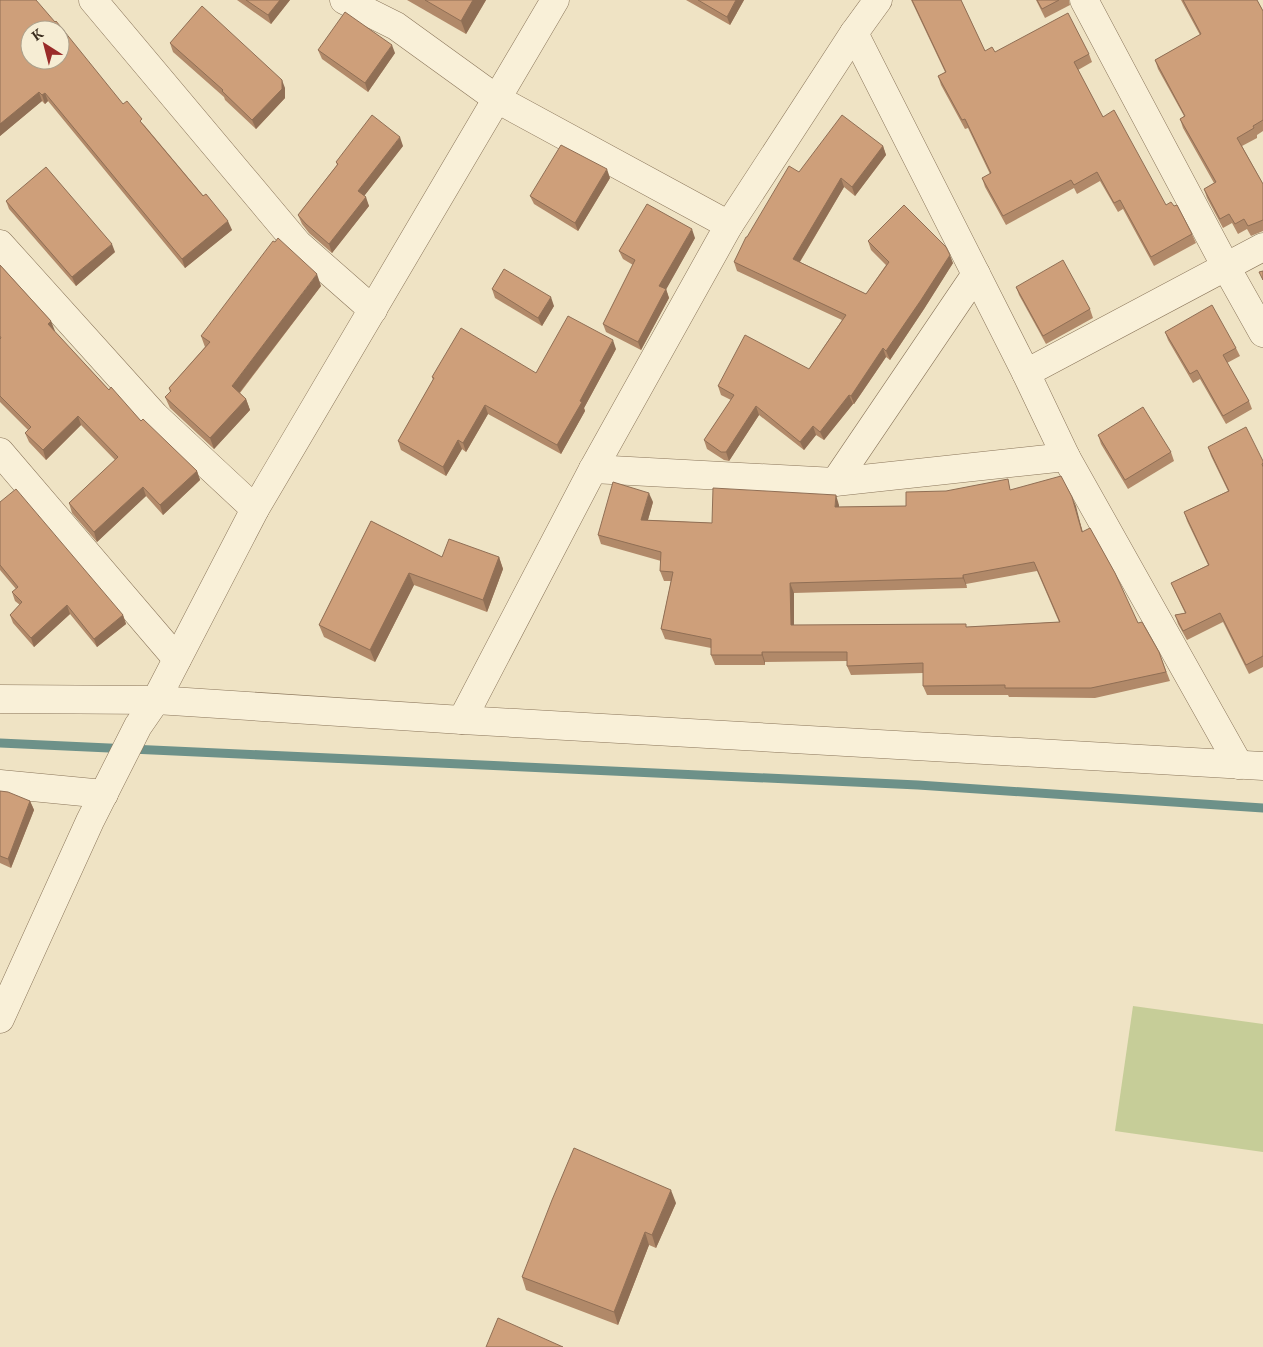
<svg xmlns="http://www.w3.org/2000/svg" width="1263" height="1347" viewBox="0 0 1263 1347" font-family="'PT Serif',serif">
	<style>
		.green { fill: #c6cd98 }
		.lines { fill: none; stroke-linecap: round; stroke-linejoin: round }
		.stream { stroke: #6d9189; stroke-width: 9 }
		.minor-casing { stroke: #8a755a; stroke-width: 29 }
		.minor { stroke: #f9f0d8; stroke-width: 28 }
		.wall { fill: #b18969; fill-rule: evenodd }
		.shaded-wall { fill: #906f55 }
		.building { fill: #ce9f7a; stroke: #906f55; fill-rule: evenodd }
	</style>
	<rect width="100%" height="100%" fill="#efe3c4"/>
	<path class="green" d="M1133 1006 1263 1024V1152L1115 1131Z"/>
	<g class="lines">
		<path class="stream" d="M0 743 918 785 1263 808"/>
		<g class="minor-casing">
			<g id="minor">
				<path d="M93 0 298 244 373 310"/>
				<path d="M344 0 396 26 497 99 729 225"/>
				<path d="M1084 0 1226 267 1263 333"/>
				<path d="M854 33 1026 373 1066 457 1239 765"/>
				<path d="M0 244 155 416 255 509"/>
				<path d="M1026 373 1263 247"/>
				<path d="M0 452 177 659"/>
				<path d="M593 469 835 482 1066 457"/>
				<path d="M835 482 976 274"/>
				<path d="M0 699 156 700 462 720 1263 766"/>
				<path d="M462 720 593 469 729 225 854 33 878 0"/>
				<path d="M0 784 104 794"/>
				<path d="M0 1019 90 821 138 726 156 700 255 509 555 0"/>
			</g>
		</g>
		<use href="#minor" class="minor"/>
	</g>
	<g class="wall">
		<path d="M0 0 123 104 145 126 232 230 185 268 48 101 45 104 42 101 0 136Z"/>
		<path d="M237 0H290L271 24Z"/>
		<path d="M407 0H486L466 34Z"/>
		<path d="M686 0H744L730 25Z"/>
		<path d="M911 0H961L985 51 995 52 1089 54 1092 62 1078 70 1103 117 1166 205 1192 234 1196 243 1154 266 1123 209 1118 212 1100 181 1077 194 1074 188 1006 225 985 187 982 178 990 174 968 128 965 129 941 85 938 76 945 72Z"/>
		<path d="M1036 0H1069L1070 5 1045 18Z"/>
		<path d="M1181 0H1257L1263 11V131L1257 135V138L1242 146 1263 184V231L1251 236 1247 229 1238 234 1232 223 1223 228 1207 198 1204 189 1214 183 1183 128 1180 119 1184 116 1158 69 1155 60 1200 35Z"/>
		<path d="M170 43 285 88V98L256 129 225 100 224 97 173 52Z"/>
		<path d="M318 50 395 53 368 92 322 59Z"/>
		<path d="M403 146 364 196 369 206 332 253 309 233 302 224 298 215 337 165 336 162Z"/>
		<path d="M883 146 886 155 855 196 844 187 800 262 866 294 886 265 871 250 868 241 953 263 924 309 890 360 886 357 854 404H853L824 440 816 435 804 450 759 415 729 461 724 460 707 449 704 440 731 400 721 395 718 386 809 369 842 320 737 271 734 262 747 237 799 172Z"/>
		<path d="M610 178 578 231 534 204 530 196Z"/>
		<path d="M6 201 115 252 76 286 9 209Z"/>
		<path d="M695 238 666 289 669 298 641 350 606 332 603 324 633 265 623 259 619 251Z"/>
		<path d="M0 265 51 321 54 331 109 390 141 421 197 471 200 480 163 515 146 496 97 542 72 513 69 503 115 460 81 425 46 460 29 442 25 433 28 430 0 402Z"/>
		<path d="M321 286 240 393 246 399 250 410 214 449 170 408 165 397 170 392 169 388 205 347 201 336Z"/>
		<path d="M1016 287 1090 309 1093 318 1046 344 1019 295Z"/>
		<path d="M492 289 554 306 542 326 495 298Z"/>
		<path d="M1165 332 1236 348 1240 356 1227 363 1249 401 1252 409 1226 424 1200 379 1193 383 1168 340Z"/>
		<path d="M616 349 584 408 585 411 561 454 488 414 466 452 462 449 446 476 401 450 398 441 433 380 432 377 536 373Z"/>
		<path d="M1098 435 1171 452 1174 461 1128 489 1101 444Z"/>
		<path d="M1208 447 1263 461V667L1249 674 1223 622 1187 640 1178 624 1175 615 1185 613 1175 592 1171 583 1208 565 1187 521 1184 512 1228 491 1211 456Z"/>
		<path d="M1012 490 1072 497 1083 532 1138 623 1159 652 1170 681 1095 698 1009 697 1008 695H927L923 686V673L851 675 847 666V661L765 662V665H715L711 655V648L665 639 661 629 671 581H664L660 571 661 561 601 544 598 535 653 502 648 520 712 523 839 505V507L906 506ZM1037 571 1059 622 967 627 794 625V593L967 588 966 584Z"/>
		<path d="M0 502 123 615 126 624 97 647 70 614 34 647 13 623 10 615 20 605 15 601 12 592 16 589 0 570Z"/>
		<path d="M371 521 442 557H499L503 569 487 612 414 585 375 662 324 637 319 625Z"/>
		<path d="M0 791 30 801 34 810 11 868 0 863Z"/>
		<path d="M676 1203 656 1248 649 1245 618 1325 526 1290 522 1277Z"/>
	</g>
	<g class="shaded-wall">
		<path d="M280 0H290L271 24 268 15Z"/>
		<path d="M473 0H486L466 34 461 21Z"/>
		<path d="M736 0H744L730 25 727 17Z"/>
		<path d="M392 45 395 53 368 92 365 83Z"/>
		<path d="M282 80 285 88V98L256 129 252 120Z"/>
		<path d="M39 92 42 101 0 136V124Z"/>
		<path d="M45 93 48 101 45 104 42 95Z"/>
		<path d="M400 137 403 146 361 200 358 191Z"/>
		<path d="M883 146 886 155 855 196 852 187Z"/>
		<path d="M607 169 610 178 578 231 575 223Z"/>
		<path d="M841 178 844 187 796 268 793 259Z"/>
		<path d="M366 197 369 206 332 253 329 244Z"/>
		<path d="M228 221 232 230 185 268 182 259Z"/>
		<path d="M692 229 695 238 663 295 659 286Z"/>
		<path d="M112 244 115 252 76 286 72 277Z"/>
		<path d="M950 255 953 263 924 309 890 360 886 351Z"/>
		<path d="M317 274 321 286 236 397 232 386Z"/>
		<path d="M666 289 669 298 641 350 638 342Z"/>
		<path d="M551 297 554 306 542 326 538 318Z"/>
		<path d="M51 321 55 331 51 334 48 324Z"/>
		<path d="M613 340 616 349 584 408 585 411 561 454 557 445 580 401Z"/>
		<path d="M883 348 886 357 854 404 851 396Z"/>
		<path d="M849 395 853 404 824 440 820 432Z"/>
		<path d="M246 399 250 410 214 449 210 438Z"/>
		<path d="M485 405 488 414 466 452 463 443Z"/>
		<path d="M756 406 759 415 729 461 726 452Z"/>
		<path d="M78 416 81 425 46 460 43 450Z"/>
		<path d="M813 426 816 435 804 450 800 442Z"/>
		<path d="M458 440 462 449 446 476 443 467Z"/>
		<path d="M197 471 200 480 163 515 160 505Z"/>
		<path d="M143 487 146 496 97 542 94 532Z"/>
		<path d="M649 493 653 502 645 530 641 520Z"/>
		<path d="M836 495 839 505V517L835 507Z"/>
		<path d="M1072 497 1076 506 1085 542 1082 532Z"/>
		<path d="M499 557 503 569 487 612 483 600Z"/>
		<path d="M409 573 414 585 375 662 370 650Z"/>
		<path d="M963 575 966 584 967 588 963 578Z"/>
		<path d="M790 583 794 593V635L791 625Z"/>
		<path d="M67 605 70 614 34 647 31 638Z"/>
		<path d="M123 615 126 624 97 647 94 639Z"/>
		<path d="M762 652 765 662V665L762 655Z"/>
		<path d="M30 801 34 810 11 868 8 859Z"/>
		<path d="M671 1190 676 1203 656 1248 652 1235Z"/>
		<path d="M645 1232 649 1245 618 1325 614 1312Z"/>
	</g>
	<g class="building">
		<path d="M0 0H36L55 22 56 21 123 104 127 101 142 119 140 121 203 196 206 194 228 221 182 259 45 93 42 95 39 92 0 124ZM30 30H60V60H30Z"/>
		<path d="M246 0H280L268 15Z"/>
		<path d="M425 0H473L461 21Z"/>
		<path d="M698 0H736L727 17Z"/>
		<path d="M912 0H961L985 51 992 47 995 52 1068 13 1089 54 1074 62 1103 117 1114 110 1166 205 1171 202 1174 206 1177 205 1192 234 1151 257 1120 200 1114 203 1097 172 1074 185 1071 180 1003 216 982 178 991 173 965 119 962 120 938 76 946 72Z"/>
		<path d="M1037 0H1059L1042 9Z"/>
		<path d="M1183 0H1257L1263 11V120L1253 126 1254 128 1237 138 1263 184V220L1248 226 1244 219 1235 224 1229 214 1220 219 1204 189 1216 182 1180 119 1185 116 1155 60 1201 34Z"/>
		<path d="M202 6 282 80V89L252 120 222 91 223 90 170 43Z"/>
		<path d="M345 12 392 45 365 83 318 50Z"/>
		<path d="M372 115 400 137 358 191 366 197 329 244 306 224 298 215 338 164 336 162Z"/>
		<path d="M842 115 883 146 852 187 841 178 793 259 866 294 889 262 868 241 904 205 946 247 950 255 921 300 886 351 883 348 851 396 849 395 820 432 813 426 800 442 756 406 726 452H721L704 440 734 395 718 386 745 335 809 369 846 315 734 262 746 237H747L789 166 799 172Z"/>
		<path d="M561 145 607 169 575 223 530 196Z"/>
		<path d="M46 167 112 244 72 277 6 201Z"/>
		<path d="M647 204 692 229 659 286 666 289 638 342 603 324 635 260 619 251Z"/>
		<path d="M278 238 317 274 232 386 246 399 210 438 165 397 171 391 169 388 210 342 201 336 273 241 275 242Z"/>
		<path d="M1063 260 1090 309 1043 336 1016 287Z"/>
		<path d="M0 265 51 321 48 324 109 390 111 387 141 421 143 419 197 471 160 505 143 487 94 532 69 503 118 457 78 416 43 450 25 433 31 427 0 396V339L1 338 0 336Z"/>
		<path d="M504 269 551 297 538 318 492 289Z"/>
		<path d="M1263 271V280L1259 272Z"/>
		<path d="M1212 305 1236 348 1223 355 1249 401 1223 416 1197 370 1190 374 1165 332Z"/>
		<path d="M568 316 613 340 580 401 582 402 557 445 485 405 463 443 458 440 443 467 398 441 434 378 432 377 461 328 536 373Z"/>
		<path d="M1143 407 1171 452 1125 480 1098 435Z"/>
		<path d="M1246 427 1263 461V463L1262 464 1263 467V656L1246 665 1220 613 1183 631 1175 615 1186 613 1171 583 1209 565 1184 512 1229 491 1208 447Z"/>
		<path d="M1061 476 1072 497 1082 532 1090 528 1115 573 1138 623 1142 622 1159 652 1166 672 1091 688H1005V685L923 686V663L847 666V652H762V655H711V639L661 629 673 572 660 571 661 552 598 535 613 482 649 493 641 520 712 523 713 488 836 495 835 507 906 506V492L946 491 1008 479 1010 490ZM1034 562 1060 622 966 627V624L791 625 790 583 963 578V575Z"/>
		<path d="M16 489 123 615 94 639 67 605 31 638 10 615 22 602 12 592 18 587 0 565V502Z"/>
		<path d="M371 521 442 557 449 539 499 557 483 600 409 573 370 650 319 625Z"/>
		<path d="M0 791 8 792 30 801 8 859 0 856Z"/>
		<path d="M574 1148 671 1190 652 1235 645 1232 614 1312 522 1277 552 1200Z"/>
		<path d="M498 1318 563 1347H486Z"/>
	</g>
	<g transform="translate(45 45) rotate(324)"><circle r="24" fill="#f6edd4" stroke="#aba08b"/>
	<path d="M0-4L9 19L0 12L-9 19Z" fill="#9a2b29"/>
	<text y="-8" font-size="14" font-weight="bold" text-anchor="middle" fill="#3a2c1e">K</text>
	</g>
</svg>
